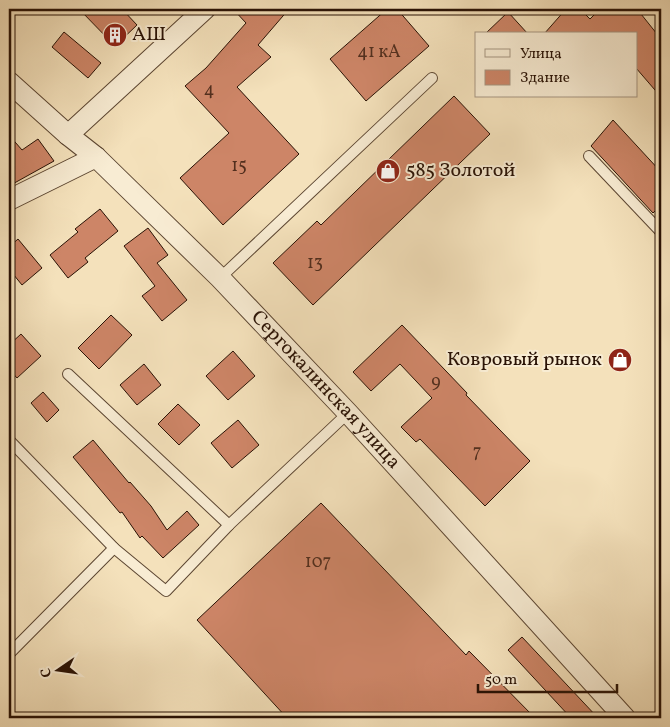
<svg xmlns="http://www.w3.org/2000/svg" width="670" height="727" viewBox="0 0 670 727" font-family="Vollkorn,serif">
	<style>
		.building { fill: #cd8567; stroke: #291205 }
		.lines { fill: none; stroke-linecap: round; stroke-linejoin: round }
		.lane-casing { stroke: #5c4632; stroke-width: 12 }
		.street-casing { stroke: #5c4632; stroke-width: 22 }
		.lane { stroke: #f8ecd3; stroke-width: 10 }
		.street { stroke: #f8ecd3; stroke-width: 20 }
		.labels { text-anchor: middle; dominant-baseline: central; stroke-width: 4; stroke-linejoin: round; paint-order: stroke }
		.number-label { font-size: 18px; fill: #522f1e }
		.poi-label { font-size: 20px; fill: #291205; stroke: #f8ecd3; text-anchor: start }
		.street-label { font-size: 20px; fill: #291205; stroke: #f8ecd3 }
	</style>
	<rect width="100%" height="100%" fill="#f4e1bb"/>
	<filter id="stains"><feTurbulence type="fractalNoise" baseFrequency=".004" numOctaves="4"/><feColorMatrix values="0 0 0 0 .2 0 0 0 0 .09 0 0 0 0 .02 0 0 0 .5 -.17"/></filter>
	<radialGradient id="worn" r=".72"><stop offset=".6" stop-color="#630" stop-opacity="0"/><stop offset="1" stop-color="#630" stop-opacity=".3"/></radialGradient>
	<g class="building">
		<path d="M79 9H122L137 25 115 46Z"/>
		<path d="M233 9H289L258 45 271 57 237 87 299 154 223 225 180 178 229 133 185 86 206 68 246 23Z"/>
		<path d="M387 9H397L429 46 366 101 330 59Z"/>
		<path d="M566 9H580L590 19 600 9H635L636 10 637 9 661 39V97L636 68V34H544Z"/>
		<path d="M508 12 528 34H485Z"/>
		<path d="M64 32 101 63 88 78 52 47Z"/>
		<path d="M454 96 490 134 313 305 273 263 317 221 321 225Z"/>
		<path d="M613 120 661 172V205L653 213 591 146Z"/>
		<path d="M9 135 22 150 38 139 54 161 9 186Z"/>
		<path d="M100 209 118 231 85 258 88 262 68 278 50 255 78 232 75 229Z"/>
		<path d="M148 228 168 255 157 263 187 300 162 321 142 296 155 286 124 246Z"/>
		<path d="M18 239 42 268 22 285 9 269V247Z"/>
		<path d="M111 315 132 335 99 369 78 348Z"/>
		<path d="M402 325 467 393 466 395 530 461 485 506 420 439 416 442 401 427 432 398 400 364 371 391 353 372Z"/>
		<path d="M21 334 41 356 17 378 9 369V345Z"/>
		<path d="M233 351 255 376 228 400 206 376Z"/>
		<path d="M144 364 161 385 137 405 120 385Z"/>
		<path d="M43 392 59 410 47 422 31 403Z"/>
		<path d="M178 404 200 425 179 445 158 424Z"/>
		<path d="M238 420 259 445 232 468 211 443Z"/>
		<path d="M93 440 129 483 130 482 151 506 167 530 187 511 199 525 163 558 142 536 140 538 122 512 120 513 73 457Z"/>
		<path d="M321 503 466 655 469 651 535 718H287L197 620Z"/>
		<path d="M522 637 598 718H571L508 650Z"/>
	</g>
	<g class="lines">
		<g class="lane-casing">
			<g id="lane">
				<path d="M589 156 661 232"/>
				<path d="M220 278 432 78"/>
				<path d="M68 374 229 525"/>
				<path d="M9 440 114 548 166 591 229 525 348 413"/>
				<path d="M9 654 114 548"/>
			</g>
		</g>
		<g class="street-casing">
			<g id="street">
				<path id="s1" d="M9 82 68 135 96 157 220 278 348 413 625 718"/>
				<path d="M68 135 205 9"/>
				<path d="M9 200 96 157"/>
			</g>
		</g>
		<use href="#lane" class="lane"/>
		<use href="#street" class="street"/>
	</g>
	<defs>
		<g id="building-disc" transform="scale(1.25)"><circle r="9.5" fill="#8f2418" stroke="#f8ecd3"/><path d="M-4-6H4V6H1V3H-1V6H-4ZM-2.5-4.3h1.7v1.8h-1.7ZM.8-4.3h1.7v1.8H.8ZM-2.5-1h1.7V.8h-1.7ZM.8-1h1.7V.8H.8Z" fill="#fff"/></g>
		<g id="shop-disc" transform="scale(1.25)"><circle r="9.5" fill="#8f2418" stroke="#f8ecd3"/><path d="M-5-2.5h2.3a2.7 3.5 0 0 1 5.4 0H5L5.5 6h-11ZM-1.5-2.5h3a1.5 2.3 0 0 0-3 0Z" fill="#fff"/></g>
	</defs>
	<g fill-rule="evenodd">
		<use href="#building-disc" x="115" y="35"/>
		<use href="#shop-disc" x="388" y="171"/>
		<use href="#shop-disc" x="620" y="360"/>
	</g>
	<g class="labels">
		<g class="number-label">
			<text x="379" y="52">41 кА</text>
			<text x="209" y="90">4</text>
			<text x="239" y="166">15</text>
			<text x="315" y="263">13</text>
			<text x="436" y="382">9</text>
			<text x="477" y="452">7</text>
			<text x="318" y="562">107</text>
		</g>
		<g class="poi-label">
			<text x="132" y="35">АШ</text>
			<text x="406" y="171">585 Золотой</text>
			<text x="602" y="360" text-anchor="end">Ковровый рынок</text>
		</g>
		<g class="street-label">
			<text stroke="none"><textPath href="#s1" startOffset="442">Сергокалинская улица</textPath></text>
		</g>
	</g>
	<rect width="670" height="727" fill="none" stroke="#f4e1bb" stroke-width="30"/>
	<rect x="10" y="10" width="650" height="707" fill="none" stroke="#291205" stroke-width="2.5"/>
	<rect x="15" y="15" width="640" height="697" fill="none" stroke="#291205"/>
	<rect x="475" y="32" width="162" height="65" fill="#f8ecd3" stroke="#a59581"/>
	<rect x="485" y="49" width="25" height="8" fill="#f8ecd3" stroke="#a59581"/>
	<text x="520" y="58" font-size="15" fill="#291205">Улица</text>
	<rect x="485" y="70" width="25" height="15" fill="#cd8567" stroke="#a59581"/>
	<text x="520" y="82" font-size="15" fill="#291205">Здание</text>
	<g transform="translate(58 670) rotate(257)" stroke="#f8ecd3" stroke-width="4" paint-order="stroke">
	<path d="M0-4L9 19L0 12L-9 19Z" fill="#291205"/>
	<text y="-8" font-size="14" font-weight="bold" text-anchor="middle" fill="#291205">С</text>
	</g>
	<path d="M478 684v8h139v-8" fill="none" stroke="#291205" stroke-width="2.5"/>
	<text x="485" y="684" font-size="15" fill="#291205" stroke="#f8ecd3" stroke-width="4" paint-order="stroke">50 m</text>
	<rect width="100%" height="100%" filter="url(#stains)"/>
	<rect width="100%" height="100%" fill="url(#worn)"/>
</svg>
